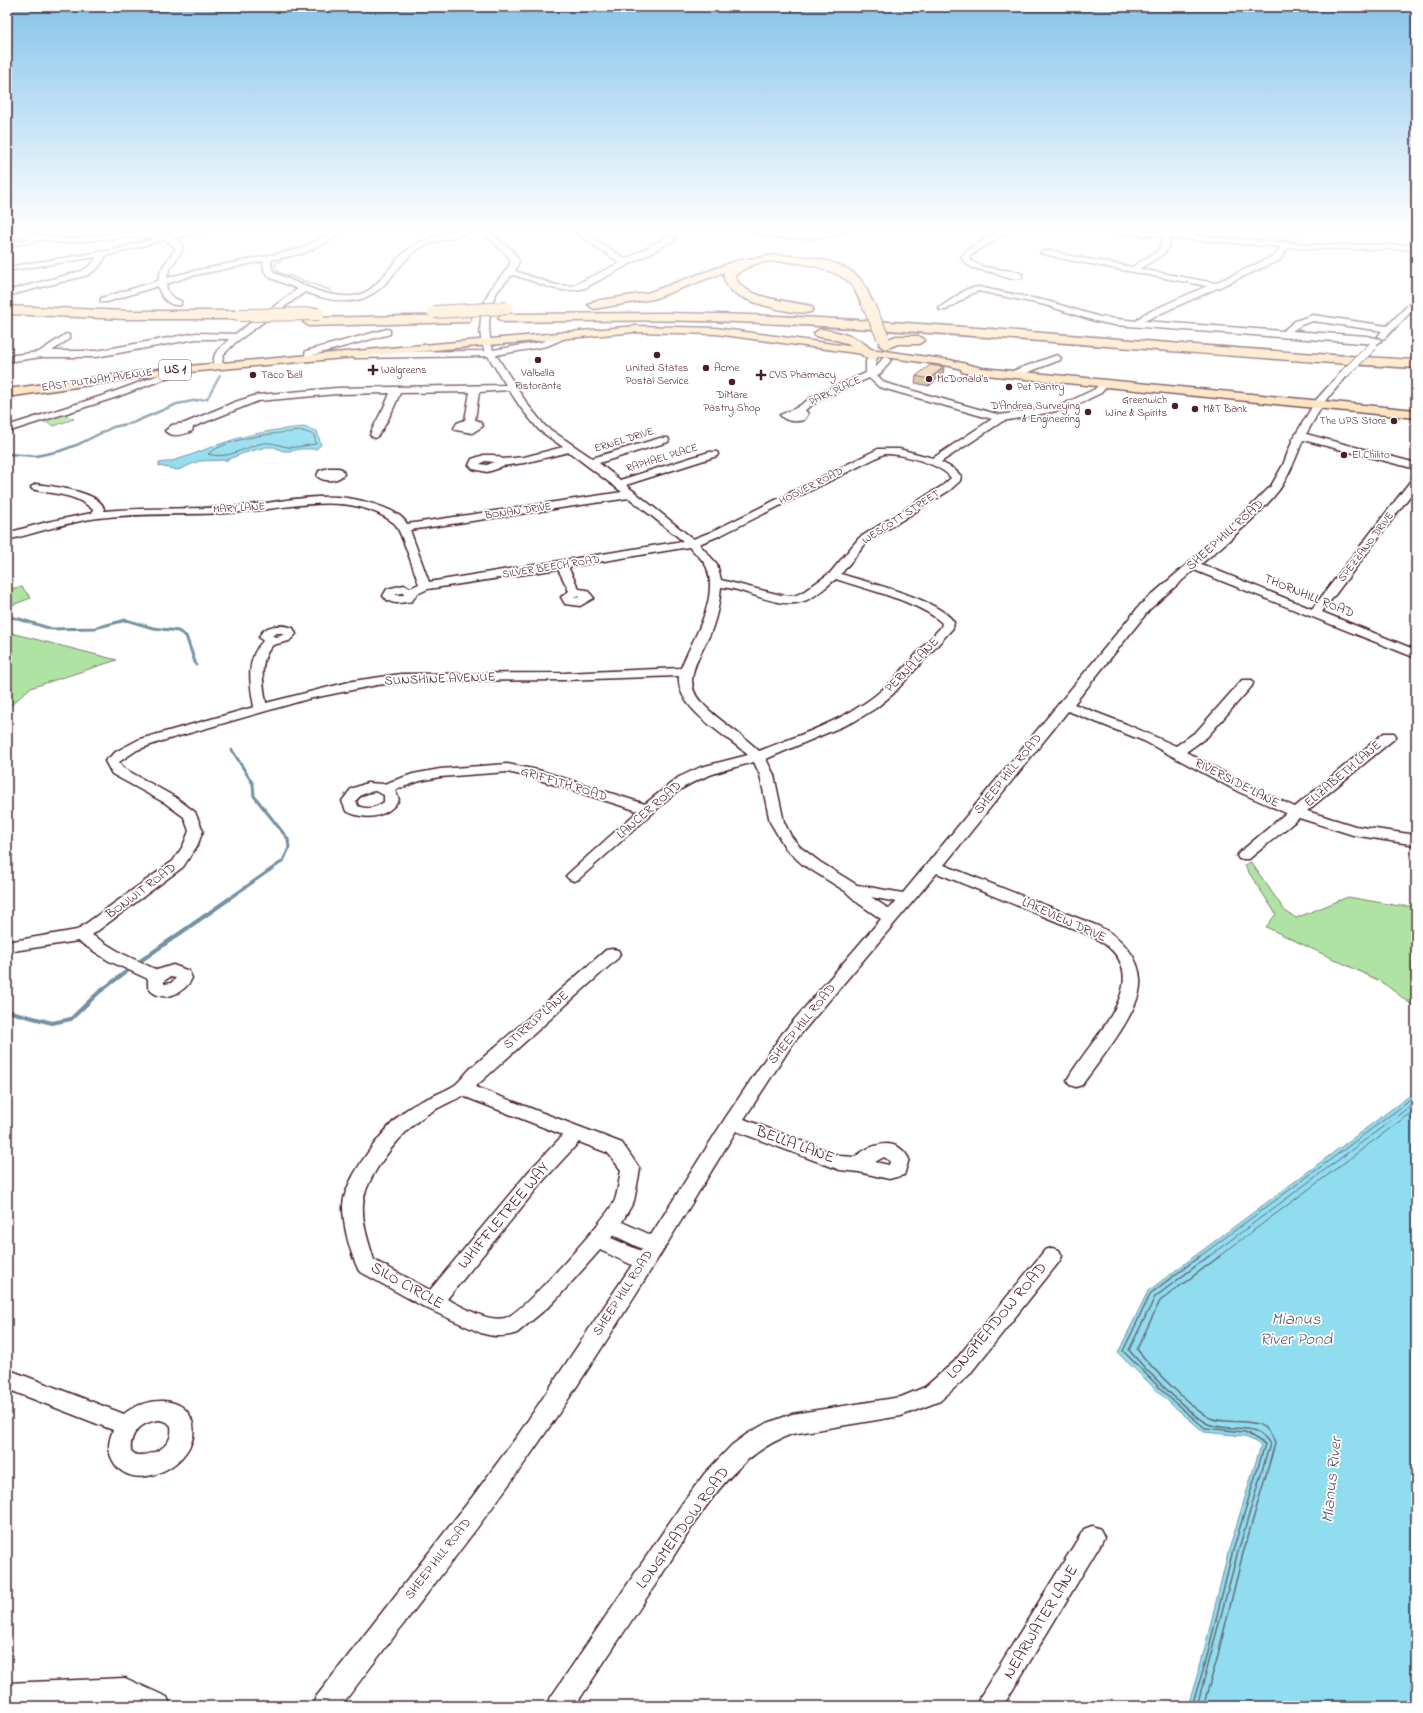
<svg xmlns="http://www.w3.org/2000/svg" width="1423" height="1713" viewBox="0 0 1423 1713" font-family="'Indie Flower',sans-serif">
	<style>
		.built { fill: #f8eee0 }
		.green { fill: #afe3a4; stroke: #7c8168 }
		.water { fill: #90ddef; stroke: #7491a1 }
		.lines { fill: none; stroke-linecap: round; stroke-linejoin: round }
		.shore-far1 { stroke: #666b79; stroke-width: 1 }
		.shore { stroke: #666b79; stroke-width: 1.5 }
		.stream-far3 { stroke: #7491a1; stroke-width: 2 }
		.stream-far2 { stroke: #7491a1; stroke-width: 2.5 }
		.stream-far1 { stroke: #7491a1; stroke-width: 3 }
		.stream { stroke: #7491a1; stroke-width: 4 }
		.minor-casing { stroke: #4a1f2b; stroke-width: 3 }
		.major-casing { stroke: #4a1f2b; stroke-width: 3 }
		.highway-casing { stroke: #4a1f2b; stroke-width: 3 }
		.minor { fill: #fff; fill-rule: evenodd }
		.major { fill: #fddcac; fill-rule: evenodd }
		.highway { fill: #fddcac; fill-rule: evenodd }
		.minor-bridge-casing { stroke: #4a1f2b; stroke-width: 10; stroke-linecap: butt }
		.highway-bridge-casing { stroke: #4a1f2b; stroke-width: 14; stroke-linecap: butt }
		.minor-bridge { stroke: #fff; stroke-width: 8 }
		.highway-bridge { stroke: #fddcac; stroke-width: 12 }
		.wall { fill: #c8a984; stroke: #4a1f2b }
		.shaded-wall { fill: #a28a6b; stroke: #4a1f2b }
		.building { fill: #e8c599; stroke: #4a1f2b }
		.poi-dot { fill: #4a1f2b; stroke: #fff; stroke-width: 1.5 }
		.labels { text-anchor: middle; dominant-baseline: central; stroke-width: 3.5; stroke-linejoin: round; paint-order: stroke }
		.far-poi-label { font-size: 11px; fill: #4a1f2b; stroke: #fff; text-anchor: start }
		.far-street-label { font-size: 11px; fill: #4a1f2b; stroke: #fff }
		.shield { fill: #fff; stroke: #80626b; stroke-width: 1 }
		.shield-label { font-size: 12px; font-weight: bold; fill: #4a1f2b }
		.street-label { font-size: 13px; fill: #4a1f2b; stroke: #fff }
		.near-street-label { font-size: 16px; fill: #4a1f2b; stroke: #fff }
		.near-water-label { font-size: 17px; font-style: italic; fill: #5f5866; stroke: #fff }
	</style>
	<rect width="100%" height="100%" fill="#fff"/>
	<filter id="ink" filterUnits="userSpaceOnUse"><feTurbulence type="fractalNoise" baseFrequency=".025" numOctaves="2"/><feDisplacementMap in="SourceGraphic" scale="8" xChannelSelector="R" yChannelSelector="G"/><feConvolveMatrix kernelMatrix="1 2 1 2 8 2 1 2 1" color-interpolation-filters="sRGB"/></filter>
	<g filter="url(#ink)">
		<path class="built" d="M1269 230H1314L1301 244 1260 239Z"/>
		<g class="green">
			<path d="M1273 230H1305L1295 242 1266 237Z"/>
			<path d="M63 414 74 419 54 426 43 421Z"/>
			<path d="M22 587 31 598 7 607V589Z"/>
			<path d="M7 632 117 660 30 688 7 709Z"/>
			<path d="M1251 862 1285 911 1296 918 1348 897 1400 906H1416V1008L1382 982 1266 927 1276 914 1244 865Z"/>
		</g>
		<g class="water">
			<path d="M304 427 317 431 321 445 316 449H301L290 451H283L274 447H266L241 454 227 460 199 461 178 470 159 466V463C181 461 201 450 223 443 249 434 276 429 304 427Z"/>
			<path d="M1416 1091V1706H1188L1202 1659 1228 1553 1261 1445 1244 1436 1204 1432 1171 1404 1118 1353 1148 1291Z"/>
		</g>
		<g class="lines">
			<g class="shore-far1">
				<path d="M303 431 314 435 316 444C307 445 297 448 288 447 280 446 273 442 264 443 243 447 230 460 208 454 229 437 276 433 303 431Z"/>
				<path d="M1199 1257 1416 1096"/>
				<path d="M1208 1257 1416 1102"/>
				<path d="M1218 1257 1416 1109"/>
			</g>
			<g class="shore">
				<path d="M1192 1706 1206 1660 1232 1554 1265 1444 1245 1432 1205 1428 1173 1401 1123 1351 1151 1293 1200 1256"/>
				<path d="M1197 1706 1237 1555 1270 1444C1256 1420 1230 1433 1208 1424 1193 1418 1141 1365 1129 1350L1155 1297 1209 1256"/>
				<path d="M1203 1706 1216 1663 1242 1557 1275 1444C1267 1411 1230 1427 1210 1418 1195 1412 1147 1363 1137 1349L1160 1301 1220 1256"/>
			</g>
			<g class="stream-far3">
				<path d="M313 240 332 230"/>
				<path d="M285 257 275 265 278 272 330 290 332 293"/>
				<path d="M192 401 207 399 220 375"/>
			</g>
			<g class="stream-far2">
				<path d="M7 454 36 456 60 451 79 444 113 427 132 423 177 404 198 400"/>
				<path d="M7 616 22 620"/>
				<path d="M124 620H127"/>
			</g>
			<g class="stream-far1">
				<path d="M19 619 52 629 95 628 126 620 153 628 178 631 186 636 196 665"/>
				<path d="M227 900 283 861 289 848 288 839 254 796 253 784 232 750"/>
			</g>
			<g class="stream">
				<path d="M136 964 229 899"/>
				<path d="M7 1011 52 1023 71 1019 98 993 131 968"/>
			</g>
			<g class="minor-casing">
				<g id="minor">
					<path d="M7 230 67 239 140 232 164 235 192 230H205V232L172 238 181 243 183 249 169 270 167 278 189 272 300 249 338 230H346V232L305 253 271 260 272 270 277 274C301 284 326 298 352 296 377 294 387 267 405 252 416 242 431 237 446 233 455 231 464 229 473 230 465 236 436 240 424 246 410 253 402 264 393 275 366 308 342 305 305 292L236 342 223 355 222 366 217 369 212 366 215 354 229 339H196L96 357H42L7 362V356L39 352 66 334 69 335V339L52 351H96L196 333 235 334 298 289 271 278 264 271 263 261 191 276 166 284C167 294 172 298 181 301V305C169 307 160 297 158 286L107 302H101V298L158 281 161 270 175 249 174 246 164 240 106 256 98 268 88 275 7 296V291L82 271 92 264 97 257 7 271V267L113 250 156 238 125 237 67 243 40 240 7 247V243L31 239 7 233Z"/>
					<path d="M480 230H487L512 250 519 261 515 271 556 285 572 286 620 263 572 230H579L626 259 669 236H675V240L585 288C555 296 540 281 512 275 507 281 500 287 496 294 488 309 487 334 493 350L542 342 564 332H570V336L547 346 496 355 528 405 545 426 592 458 660 438H668L669 440 668 442 599 463 620 480 709 452H717L718 454 717 456 626 485 693 539 711 532 878 449H899L933 458 992 419 879 387 869 378 823 398 805 410 808 414 804 420C796 422 786 422 780 415L796 408 817 394 866 373V362L868 355 871 354 875 357V369L883 358 886 357 891 360 880 374 877 375 885 383 1000 415 1062 405 1095 389 1101 382H1107L1109 384 1101 393 1068 409 1003 421 941 462 954 469 961 476 960 481 950 490 867 542 841 574C869 583 938 599 954 622L953 628 893 694 876 708 855 721 766 759 774 775 784 822 791 836 800 847 820 862 857 885 903 893 1141 604 1227 530 1271 486 1283 465 1293 439 1316 400 1342 371H1348V375L1325 401 1306 434 1416 463V469L1303 440C1296 457 1290 475 1279 490 1259 516 1226 543 1201 564L1312 609 1412 479 1416 478V488L1322 612 1416 650V658L1194 570 1149 610 1074 704 1126 724 1176 746 1197 731 1242 680H1252L1253 683 1252 686 1207 737 1186 752 1249 786 1295 807 1384 733H1394L1396 736 1394 739 1307 811 1355 826 1416 835V845L1353 835 1299 818 1249 859H1239L1237 856 1239 853 1286 813 1239 792 1144 741 1068 711 944 865 1098 926C1120 936 1142 958 1140 985 1139 1013 1099 1061 1082 1085L1076 1087 1070 1085 1067 1080C1092 1035 1169 971 1087 934L937 873 794 1042 744 1119 840 1156 855 1157C872 1143 897 1136 909 1159L904 1175 889 1179 859 1172 840 1170 736 1131C670 1238 605 1348 533 1451 472 1538 405 1621 341 1706H312L316 1697 473 1496 518 1435 632 1265 600 1250 553 1303 517 1333C506 1337 492 1337 481 1333L426 1308 359 1271C350 1253 343 1226 343 1206 344 1178 385 1127 406 1110 421 1099 439 1095 455 1085 460 1081 465 1074 470 1069L606 950 612 949 618 950 620 954 618 958 475 1087 622 1143 640 1169 634 1201 622 1222 651 1235 726 1117 782 1034 881 919 858 903 845 891 802 864 786 849 770 822 760 775 754 762C724 770 699 776 674 794L579 879 574 881 569 879 566 876 569 873 638 811 530 777 507 772 440 777 420 781 395 790 399 800C387 818 365 821 346 811L342 801 351 789 367 783 384 784 413 774 440 769 507 764 538 770 645 804 679 777 701 767 748 755C727 735 675 709 679 676L564 680 416 681 377 685 308 699 162 741 137 750 119 762 123 768 175 797 195 812 203 831 197 846 183 867 92 935 121 953 157 970 173 965 189 971 192 978C185 994 159 1005 148 987V979L109 961 78 941 7 952V942L77 930 173 861 183 846 189 831 184 817 165 803 112 774 105 761 117 751 140 739 254 707C250 684 245 659 263 641L259 637C264 624 282 624 293 628L296 634 289 641 273 645C258 660 263 683 266 703L353 681 401 674 564 673 681 668C692 640 719 601 707 568 704 560 695 553 689 547L568 567 579 589 587 590 594 598 580 606 565 604 561 597 569 591 558 569 428 589 417 594 412 601C402 603 391 606 383 596L387 589 404 585 410 588 419 584C415 574 400 527 394 523 350 490 291 508 241 512 194 516 146 512 98 518 67 522 37 533 7 540V533L47 522 92 513 93 510C76 493 54 495 32 489L31 487 36 484C50 486 105 492 104 511 149 507 196 510 241 506 273 503 306 495 338 497 355 498 400 508 407 524L622 492 569 452 524 463 502 466 497 469 487 472 473 469 469 465 472 459 484 455H494L503 459 524 457 563 447 539 430 521 408 509 390 479 392 475 420 479 421 483 426 472 433 456 430 454 428 457 423 465 420 470 392 400 393C397 401 381 437 375 438L370 435C376 420 385 408 390 393L337 394 258 401 193 427 192 431C183 435 173 438 165 431L172 425 185 423 235 402 257 395 337 388 506 385 488 356 354 358 350 355 354 352 485 351C477 336 480 309 488 294 494 281 506 275 511 261L506 254ZM884 454C900 453 942 464 951 478L942 486 859 538 830 573 803 592 794 596 781 595 721 580 717 564 699 544 719 536ZM485 461 494 462 487 465 480 464ZM629 498 683 541 429 582 410 530ZM836 579C865 589 921 602 942 623L941 627C917 652 894 684 865 703 833 724 795 737 759 751 741 733 718 721 701 702 679 679 704 652 712 629 717 615 720 601 721 587 751 589 782 614 811 598 820 593 828 585 836 579ZM403 593 404 595H396V594ZM577 596 580 597 574 598ZM276 633H283L284 634 278 637 272 636ZM375 791 384 795V802C376 808 367 810 358 806L356 801C360 794 367 792 375 791ZM871 897 896 902 889 909ZM170 977 176 978 171 983 164 984V981ZM463 1096 563 1135 529 1171 430 1290 374 1260C369 1243 362 1224 363 1206 363 1179 399 1136 419 1120 432 1110 448 1103 463 1096ZM579 1142 608 1153 621 1170C619 1180 618 1191 615 1200 607 1218 522 1314 505 1318 486 1322 464 1307 447 1299L543 1181ZM884 1157 890 1161 889 1165 875 1162ZM613 1235 642 1249 641 1251 611 1238Z"/>
					<path d="M749 230H761L798 234 847 230C833 241 763 241 749 230Z"/>
					<path d="M1002 230H1010L969 257 971 261 984 267 1018 272 1022 274V278C1010 280 1004 277 994 273 981 269 969 271 961 257L970 248Z"/>
					<path d="M1098 230H1124L1316 245H1416V249H1316L1289 247 1280 260 1144 321 1283 331 1295 321 1313 315 1387 326 1413 300H1416V307L1385 338 1382 339 1378 336 1382 331 1313 321 1301 325 1292 331 1367 336 1380 339 1381 341 1377 344 1114 325 1095 321 1045 305 978 291 973 293 946 310H940L939 308 967 289 978 287 1047 301 1100 317 1136 321 1144 314 1207 286 1064 259 1040 253C1047 248 1058 251 1065 255L1132 267C1143 258 1164 254 1162 237L1102 232ZM1170 238 1281 247 1274 256 1215 283 1140 269C1151 260 1172 255 1170 238Z"/>
					<path d="M1399 230H1416V232L1409 233Z"/>
					<path d="M387 329 390 330V334L313 355 311 360 308 361 304 358 306 351Z"/>
					<path d="M1057 355 1061 358 1060 360 1026 373 1009 377 1004 374Z"/>
					<path d="M166 368 171 371 170 377 114 398 7 432V426L108 394 162 374 163 369Z"/>
					<path d="M338 468 342 469 344 474C338 481 324 483 317 476L319 471 328 468Z"/>
					<path d="M1052 1248 1059 1250 1062 1256 1059 1262 969 1375 940 1401 901 1416 792 1434C727 1457 693 1528 657 1582 630 1623 602 1665 575 1706H547L551 1697 682 1504 705 1473 732 1445 747 1434 765 1424 792 1414 901 1397 925 1387 954 1362 1045 1250Z"/>
					<path d="M7 1369 124 1414C142 1398 186 1392 193 1424 201 1464 130 1499 112 1459 107 1448 109 1440 113 1430L7 1389ZM160 1420 167 1422 171 1426C174 1447 153 1456 136 1455L131 1451C129 1433 142 1421 160 1420Z"/>
					<path d="M1092 1526 1100 1529 1104 1537 1100 1545 1003 1706H976L980 1697 1084 1529Z"/>
					<path d="M125 1678 167 1697 171 1706H130L124 1704 7 1706V1683Z"/>
				</g>
			</g>
			<g class="major-casing">
				<path id="major" d="M636 326 716 328 950 360 982 368 1416 410V418L966 373 962 372 961 369 950 366 716 334 636 332 166 374 7 397V389L166 368Z"/>
			</g>
			<g class="highway-casing">
				<g id="highway">
					<path d="M775 255C803 257 841 257 861 280 866 287 870 297 874 305L872 308H864C859 300 856 290 850 283 834 266 775 255 753 265 747 267 740 271 735 276 741 299 792 301 811 306L813 309 811 312C795 316 745 302 732 291 727 286 725 282 723 275L725 272 653 299 594 309 588 305 594 301 647 293 736 261Z"/>
					<path d="M7 306 126 311H240L246 315 240 319H126L7 314Z"/>
					<path d="M665 313C916 316 1166 347 1416 360V368C1197 356 980 333 761 323 675 319 590 321 504 322L498 318 504 314Z"/>
					<path d="M465 315 469 316 471 319 469 322 309 326 303 322 309 318Z"/>
					<path d="M820 329C842 332 864 338 878 357L876 360C865 362 861 352 852 347 841 339 828 339 815 336L814 333Z"/>
					<path d="M896 336H919L925 340 919 344H898L885 349 879 345 880 342Z"/>
				</g>
			</g>
			<use href="#minor" class="minor"/>
			<use href="#major" class="major"/>
			<use href="#highway" class="highway"/>
			<g class="minor-bridge-casing">
				<path id="minor-bridge" d="M1345 373 1373 346"/>
			</g>
			<g class="highway-bridge-casing">
				<g id="highway-bridge">
					<path d="M868 305 883 337"/>
					<path d="M434 312 507 308"/>
					<path d="M240 315 319 314"/>
				</g>
			</g>
			<use href="#minor-bridge" class="minor-bridge"/>
			<use href="#highway-bridge" class="highway-bridge"/>
		</g>
		<path class="wall" d="M943 374 929 386 915 383 916 376Z"/>
		<path class="shaded-wall" d="M944 367 943 374 929 386V379Z"/>
		<path class="building" d="M930 365 944 367 929 379 916 376Z"/>
	</g>
	<linearGradient id="sky" x2="0" y2="1"><stop stop-color="#85c4eb"/><stop offset="0.49" stop-color="#fff"/><stop offset="1" stop-color="#fff" stop-opacity="0"/></linearGradient>
	<rect width="1423" height="469" fill="url(#sky)"/>
	<g class="poi-dot">
		<circle cx="657" cy="355" r="4"/>
		<circle cx="538" cy="360" r="4"/>
		<circle cx="706" cy="368" r="4"/>
		<path d="M371 364h4v4h4v4h-4v4h-4v-4h-4v-4h4z"/>
		<circle cx="253" cy="375" r="4"/>
		<path d="M759 369h4v4h4v4h-4v4h-4v-4h-4v-4h4z"/>
		<circle cx="929" cy="379" r="4"/>
		<circle cx="732" cy="382" r="4"/>
		<circle cx="1009" cy="387" r="4"/>
		<circle cx="1175" cy="406" r="4"/>
		<circle cx="1195" cy="409" r="4"/>
		<circle cx="1088" cy="412" r="4"/>
		<circle cx="1394" cy="421" r="4"/>
		<circle cx="1344" cy="455" r="4"/>
	</g>
	<g class="labels">
		<g class="far-poi-label">
			<text x="657" y="368" text-anchor="middle">United States<tspan x="657" dy="13">Postal Service</tspan></text>
			<text x="714" y="368">Acme</text>
			<text x="381" y="370">Walgreens</text>
			<text x="538" y="373" text-anchor="middle">Valbella<tspan x="538" dy="13">Ristorante</tspan></text>
			<text x="261" y="375">Taco Bell</text>
			<text x="769" y="375">CVS Pharmacy</text>
			<text x="937" y="379">McDonald's</text>
			<text x="1017" y="387">Pet Pantry</text>
			<text x="732" y="395" text-anchor="middle">DiMare<tspan x="732" dy="13">Pastry Shop</tspan></text>
			<text x="1167" y="400" text-anchor="end">Greenwich<tspan x="1167" dy="13">Wine &amp; Spirits</tspan></text>
			<text x="1080" y="406" text-anchor="end">D'Andrea Surveying<tspan x="1080" dy="13">&amp; Engineering</tspan></text>
			<text x="1203" y="409">M&amp;T Bank</text>
			<text x="1386" y="421" text-anchor="end">The UPS Store</text>
			<text x="1352" y="455">El Chilito</text>
		</g>
		<g class="far-street-label">
			<text transform="translate(97 380) rotate(-8)">EAST PUTNAM AVENUE</text>
			<text transform="translate(835 391) rotate(-25)">PARK PLACE</text>
			<text transform="translate(624 440) rotate(-17)">ERNEL DRIVE</text>
			<text transform="translate(662 458) rotate(-17)">RAPHAEL PLACE</text>
			<text transform="translate(811 486) rotate(-27)">HOOVER ROAD</text>
			<text transform="translate(239 508) rotate(-4)">MARY LANE</text>
			<text transform="translate(518 511) rotate(-8)">BONAN DRIVE</text>
			<text transform="translate(901 517) rotate(-33)">WESCOTT STREET</text>
			<text transform="translate(1366 547) rotate(-53)">SPEZZANO DRIVE</text>
			<text transform="translate(551 567) rotate(-9)">SILVER BEECH ROAD</text>
		</g>
		<rect class="shield" x="159" y="360" width="32" height="20" rx="3"/>
		<g class="shield-label">
			<text x="175" y="370">US 1</text>
		</g>
		<g class="street-label">
			<text transform="translate(1225 535) rotate(-42)">SHEEP HILL ROAD</text>
			<text transform="translate(1309 596) rotate(22)">THORNHILL ROAD</text>
			<text transform="translate(912 665) rotate(-46)">PERNA LANE</text>
			<text transform="translate(440 679) rotate(-2)">SUNSHINE AVENUE</text>
			<text transform="translate(1008 774) rotate(-51)">SHEEP HILL ROAD</text>
			<text transform="translate(1343 774) rotate(-40)">ELIZABETH LANE</text>
			<text transform="translate(1237 783) rotate(27)">RIVERSIDE LANE</text>
			<text transform="translate(564 784) rotate(17)">GRIFFITH ROAD</text>
			<text transform="translate(649 810) rotate(-41)">LANCER ROAD</text>
			<text transform="translate(141 891) rotate(-37)">BONWIT ROAD</text>
			<text transform="translate(1064 920) rotate(24)">LAKEVIEW DRIVE</text>
			<text transform="translate(536 1020) rotate(-41)">STIRRUP LANE</text>
			<text transform="translate(802 1024) rotate(-51)">SHEEP HILL ROAD</text>
			<text transform="translate(623 1293) rotate(-57)">SHEEP HILL ROAD</text>
			<text transform="translate(438 1559) rotate(-52)">SHEEP HILL ROAD</text>
		</g>
		<g class="near-street-label">
			<text transform="translate(795 1145) rotate(20)">BELLA LANE</text>
			<text transform="translate(504 1216) rotate(-50)">WHIFFLETREE WAY</text>
			<text transform="translate(407 1286) rotate(29)">SILO CIRCLE</text>
			<text transform="translate(997 1321) rotate(-50)">LONGMEADOW ROAD</text>
			<text transform="translate(683 1528) rotate(-54)">LONGMEADOW ROAD</text>
			<text transform="translate(1041 1622) rotate(-59)">NEARWATER LANE</text>
		</g>
		<g class="near-water-label">
			<text x="1296" y="1319">Mianus<tspan x="1296" dy="20">River Pond</tspan></text>
			<text transform="translate(1332 1480) rotate(-84)">Mianus River</text>
		</g>
	</g>
	<rect width="1423" height="1713" fill="none" stroke="#fff" stroke-width="24"/>
	<rect x="12" y="12" width="1399" height="1689" fill="none" stroke="#4a1f2b" stroke-width="1.5" filter="url(#ink)"/>
</svg>
